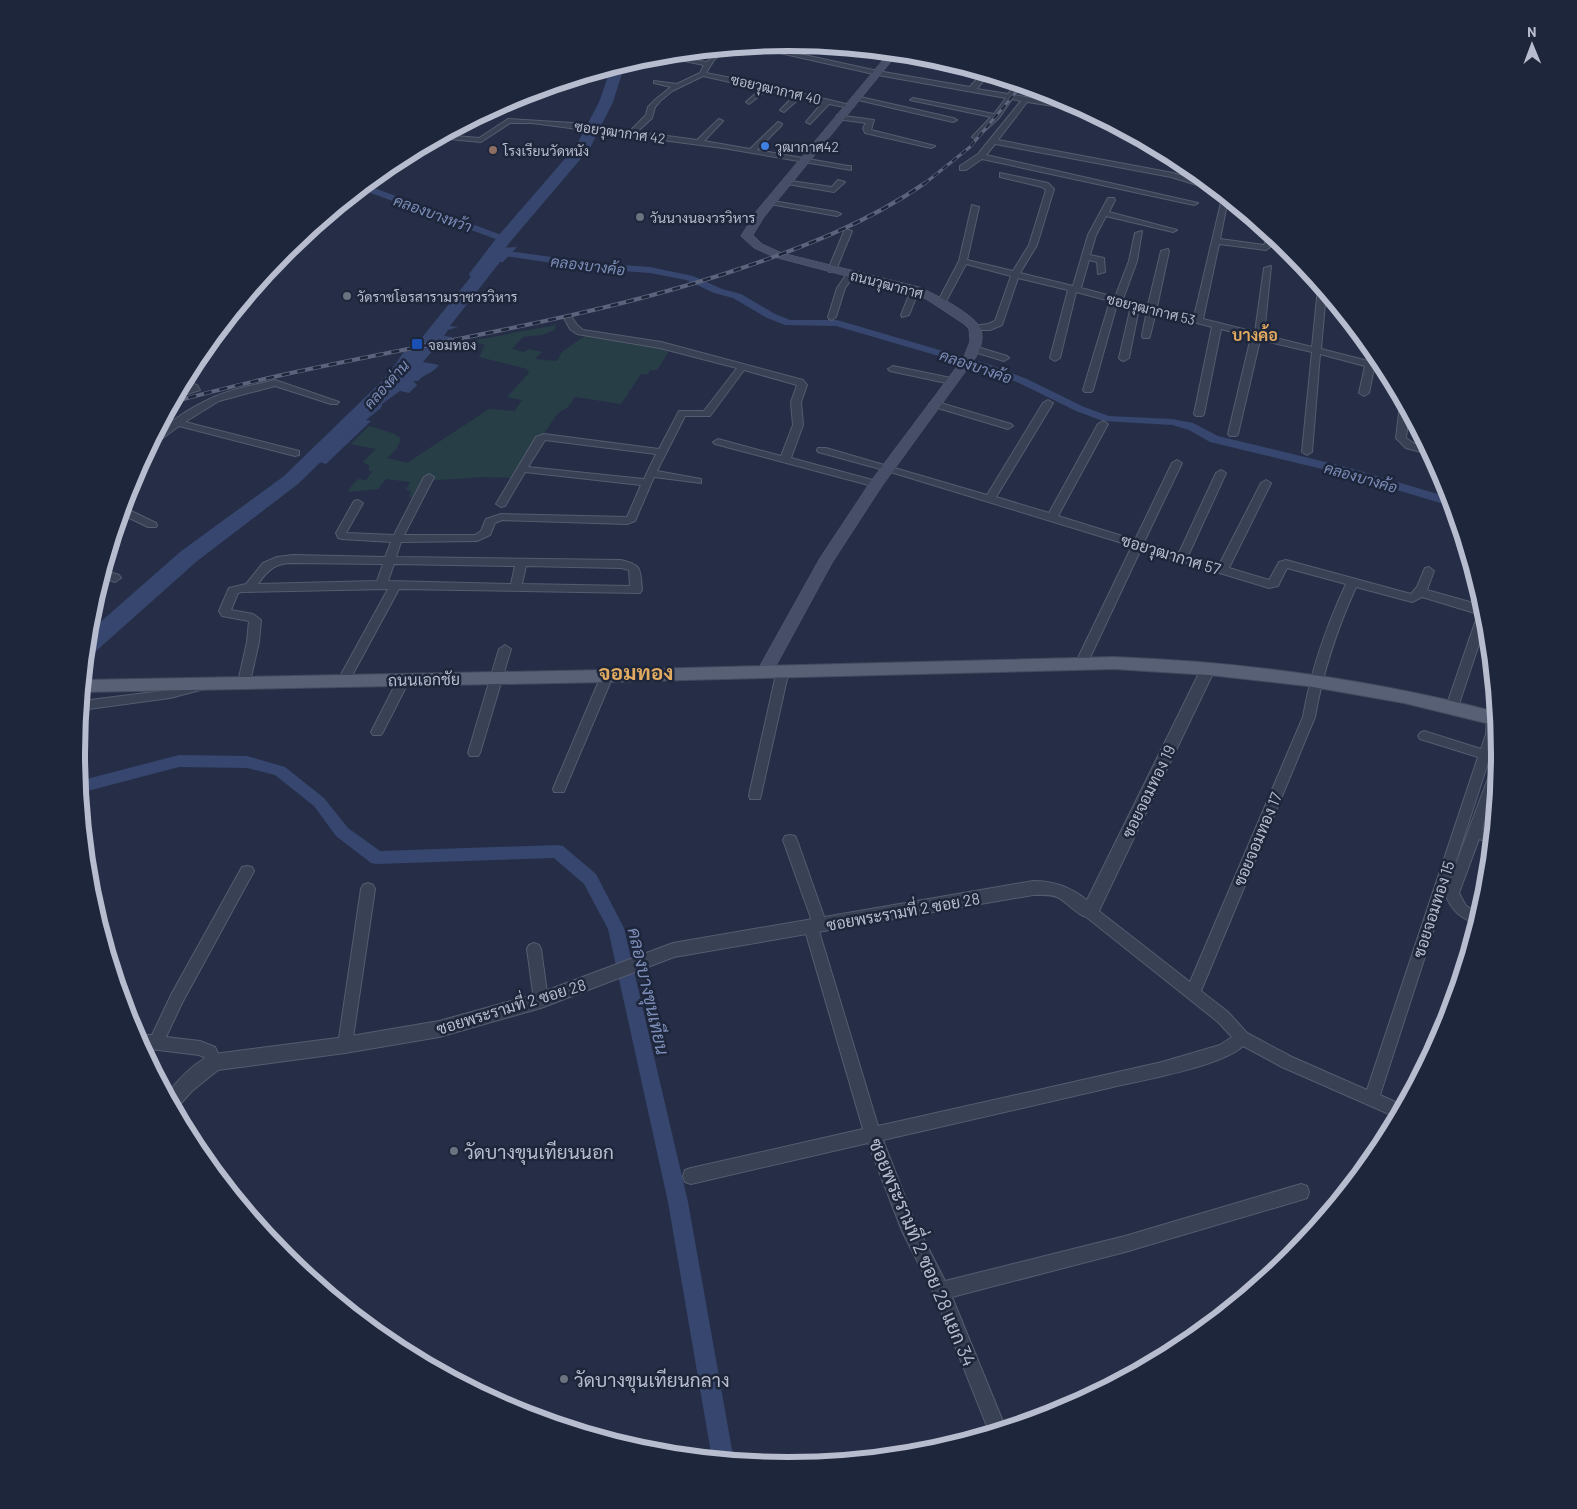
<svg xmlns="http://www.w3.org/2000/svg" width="1577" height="1509" viewBox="0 0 1577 1509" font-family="Barlow,Sarabun,sans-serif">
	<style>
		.green { fill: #273e47 }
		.water { fill: #37466e }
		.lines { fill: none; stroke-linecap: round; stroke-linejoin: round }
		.canal { fill: #37466e; fill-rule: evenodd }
		.river { fill: #37466e; fill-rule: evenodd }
		.minor-casing { stroke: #555c6f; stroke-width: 2 }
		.tertiary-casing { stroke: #555c6f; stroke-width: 2 }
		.secondary-casing { stroke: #555c6f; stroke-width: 1 }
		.primary-casing { stroke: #434a5e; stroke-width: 2 }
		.minor { fill: #394155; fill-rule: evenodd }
		.tertiary { fill: #394155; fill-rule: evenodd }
		.secondary { fill: #474f68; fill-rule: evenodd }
		.primary { fill: #576075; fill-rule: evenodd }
		.rail-far1-casing { stroke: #5b647c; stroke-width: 3 }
		.rail-casing { stroke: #5b647c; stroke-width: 4 }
		.rail-far1 { stroke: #1e263b; stroke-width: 2; stroke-dasharray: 6; stroke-linecap: butt }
		.rail { stroke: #1e263b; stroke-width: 2.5; stroke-dasharray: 8; stroke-linecap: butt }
		.shop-dot { fill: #3f7fe0; stroke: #1e263b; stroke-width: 2 }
		.education-dot { fill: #8d6e63; stroke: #1e263b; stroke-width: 2 }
		.worship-dot { fill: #6b7280; stroke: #1e263b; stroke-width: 2 }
		.transit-dot { fill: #1a4fb4; stroke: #1e263b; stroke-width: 2 }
		.labels { text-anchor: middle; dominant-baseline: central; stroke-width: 5; stroke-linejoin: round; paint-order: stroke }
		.far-street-label { font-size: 14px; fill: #b7bdce; stroke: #1e263b }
		.far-poi-label { font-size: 14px; fill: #b7bdce; stroke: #1e263b; text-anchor: start }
		.far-water-label { font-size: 15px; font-style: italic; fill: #7c8db8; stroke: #1e263b }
		.far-quarter-label { font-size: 16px; font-weight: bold; fill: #e1aa60; stroke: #1e263b }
		.street-label { font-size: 16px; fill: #b7bdce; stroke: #1e263b }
		.water-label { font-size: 18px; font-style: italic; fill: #7c8db8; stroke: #1e263b }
		.near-poi-label { font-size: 19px; fill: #b7bdce; stroke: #1e263b; text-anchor: start }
		.near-street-label { font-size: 19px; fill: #b7bdce; stroke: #1e263b }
		.district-label { font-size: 21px; font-weight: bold; fill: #e1aa60; stroke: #1e263b }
		.rim { fill: none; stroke: #b7bdce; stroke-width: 6 }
	</style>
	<rect width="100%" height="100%" fill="#252e46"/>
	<path class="green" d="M556 325 554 330 542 335 523 337 512 349 524 352 529 349 542 352 535 359 557 361 562 352 586 335 662 348 669 351 657 370H650L648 374H641L621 404 575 397 568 407 558 413 513 478 485 477 424 481 416 497H409L411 491 406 490 410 482 386 479 378 489 348 492 349 489 358 479 366 480 373 471H369V465L363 462 376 449 351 444 369 426 392 433 401 438 397 448 387 458 407 463 489 409 515 411 522 400 507 397 529 373 527 369 479 357 485 345 471 341Z"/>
	<path class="water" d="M517 247 503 262H500L450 326 458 327 448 330 444 336 452 337 450 352 433 350 423 362 439 365C433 373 424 374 418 381H413L417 385 409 393 400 391 382 404 381 408 366 420 371 421 326 464 304 457 363 402C370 402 377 403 380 396L375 390 384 381 405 350 420 340 494 248Z"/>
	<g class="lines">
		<g class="canal">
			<path d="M366 185 507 237 509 239 504 242 501 241 360 189Z"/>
			<path d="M494 249 595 263 650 267 693 276 722 289 741 294 775 314 790 320H837L991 365 1027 379 1084 407 1109 416 1172 419 1193 423 1218 436 1350 468 1451 498 1454 507 1343 474 1210 442 1189 430 1172 425 1103 421 1076 411 1019 383 983 369 836 326 785 325 767 318 733 298 714 293 686 280 650 273 595 269 490 254V250Z"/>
			<path d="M179 755 247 756 285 767 324 798 348 828 380 851 557 845 563 846 596 874 624 928 688 1202 734 1461 712 1459 668 1202 608 929 584 884 554 858 377 864 371 863 336 836 314 806 275 775 247 768 179 767 80 793 79 781Z"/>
		</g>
		<g class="river">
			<path d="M625 64 613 102 590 148 510 242 483 278H471L469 274 498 236 576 146 599 102 611 68Z"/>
			<path d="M401 364 408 366 410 370 397 388 298 484 196 562 95 652 86 654 89 632 180 552 284 476 383 380 394 366Z"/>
		</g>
		<g class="minor-casing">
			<g id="minor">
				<path d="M759 45 878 71 970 87 982 73 988 75 977 89 1008 94 1016 83 1022 85 1014 95 1080 107 1088 111 1027 102 998 140 1173 173 1212 185 1220 192 1171 177 995 144 986 155 1198 203 1194 205 982 159 966 170H960V166L978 154 1021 101 1012 99 999 118 976 139 972 137 991 117 910 100 913 98 994 114 1006 98 878 75 749 46Z"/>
				<path d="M728 48 714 60 706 73 767 85 854 106 850 108 829 104 810 124 806 122 823 102 801 97 784 112 780 110 794 96 767 90 749 104 746 102 747 101 761 89 703 76 672 91 660 101 655 107 652 118 637 132 697 140 719 119 723 121 704 141 750 149 778 122 782 124 781 126 757 150 848 166H851V170L723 148 532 123H510L481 142 438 138 444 135 479 138 508 119 573 123 630 131 646 115 648 107 656 99 671 87 654 83V81L677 84 700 73 704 65 670 58V56L707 62 721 49Z"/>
				<path d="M856 96 953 118 957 120 953 122 854 99 853 98Z"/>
				<path d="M837 115 874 120 871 130 935 146 931 148 865 133 863 128 866 123 837 119Z"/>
				<path d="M1000 173 1048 183 1054 189 1037 245 1020 273 1073 286 1088 235 1108 198H1114L1115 200 1109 212 1177 230 1173 232 1106 216 1096 235 1090 255 1104 258 1105 272 1098 274 1097 262 1089 260 1081 288 1115 297 1129 261 1135 233 1142 231 1137 261 1123 299 1148 305 1161 251 1168 249 1169 251 1157 307 1194 317 1223 194 1228 199 1220 239 1264 245 1270 233 1276 238 1274 244 1266 250 1219 244 1203 319 1255 332 1264 268 1271 266 1264 335 1312 347 1318 288 1320 286 1326 292 1321 349 1384 365 1387 370 1374 368 1369 393 1364 396 1359 393 1365 366 1320 354 1312 452 1307 455 1302 452 1312 352 1260 340 1238 434 1236 436H1230L1228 434 1251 337 1221 329 1204 414 1202 416H1196L1194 414 1212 327 1156 312 1150 336 1149 338H1143L1142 336 1147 310 1139 308 1129 358 1124 361 1121 360 1119 358 1131 306 1117 304 1093 390 1091 392H1085L1083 390 1110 301 1076 292 1060 358 1055 361 1050 358 1068 290 1018 278 1002 325 990 330H972V326L988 324 995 321 1011 276 966 264 944 305 937 303 959 261 972 205 979 207 967 260 1013 271 1029 245 1046 190 1042 187 1000 177Z"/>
				<path d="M784 180 832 187 838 180 845 182 834 192 787 184H784Z"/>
				<path d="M767 200 837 212 841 214 837 216 770 204H767Z"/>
				<path d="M845 229 852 231 836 270 829 272 828 270Z"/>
				<path d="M848 272 855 274 845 288 836 317 832 320 829 319 828 317 837 288Z"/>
				<path d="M915 287 919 290 909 315 902 317 901 315 911 290Z"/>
				<path d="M568 315 571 316 577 325 583 330 661 342 803 380 807 385 801 402 803 425 791 458 880 482 881 484 876 487 715 444 713 442 718 439 781 456 793 425 791 402 797 385 744 370 710 416H685L657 471 701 479V483L654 477 635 521 627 524 502 520 495 523 490 535 477 541 401 542 396 557 621 560C643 565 640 570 642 590L640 593 399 589 348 683 344 684 338 680 388 589 242 592 238 593 231 610 253 614 261 620 259 642 250 682 248 685H240L238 682 247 642 249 621 222 616 219 611 229 588 246 584 263 563 277 557 293 555 385 557 391 542 342 539 338 538 336 533 354 501 358 500 363 503 346 533 394 535 424 477 429 474 434 477 404 535H475L481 531 486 519 501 514 627 517 641 485 525 472 505 506 501 507 496 504 536 437 544 434 659 449 679 411H704L737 368 660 348 577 334 570 329 564 318ZM545 440 656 454 644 479 528 467ZM293 563 383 564 377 581 258 584C268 570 275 563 293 563ZM394 564 515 566 511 584 388 581ZM526 566 621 568 629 570 630 586 522 584Z"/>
				<path d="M974 346 1007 356 1009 358 1004 361 971 351 969 349Z"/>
				<path d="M893 366 951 378 956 381 951 384 890 371 888 369Z"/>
				<path d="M275 380 339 402 337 404H331L275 386 219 401 185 422 299 451V455L295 456 179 426 156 443 151 444C161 425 192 407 212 398 229 389 256 385 275 380Z"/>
				<path d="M185 381 197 385 200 390 175 398 179 392 190 389 182 386Z"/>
				<path d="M1048 400 1053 403 996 497 1049 513 1098 424 1103 421 1108 424 1058 516 1135 540 1172 463 1177 460 1182 463 1144 542 1179 553 1216 473 1221 470 1226 473 1188 556 1219 565 1261 483 1266 480 1271 483 1229 568 1269 580 1279 562 1286 560 1411 594 1417 587 1425 568 1429 567 1434 571 1427 590 1484 606 1487 620 1458 707 1452 711 1446 707 1478 614 1422 597 1412 602 1356 587C1337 629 1323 671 1315 717L1201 991 1228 1012 1247 1033 1292 1057 1367 1090 1478 757 1420 739 1418 736 1420 733 1424 731 1481 749 1486 734 1487 718 1493 714 1497 715 1498 732 1380 1095 1404 1106 1398 1118 1282 1067 1243 1046C1222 1066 1144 1080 1113 1087 1037 1105 960 1122 883 1140L914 1220 945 1281 1125 1236 1301 1184 1307 1186 1309 1192 1307 1198 1301 1200 1125 1252 952 1297 1006 1429 990 1434 935 1296 902 1231 868 1143 691 1184 685 1182 683 1176 685 1170 691 1168 863 1129 804 927 806 923 812 921 783 840 785 836 790 835 795 836 797 840 827 925 825 929 819 931 878 1126 1162 1062 1220 1045 1232 1037 1218 1022 1085 916 1083 912 1085 908 1090 906 1095 908 1190 982 1303 717C1311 670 1326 627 1346 584L1287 568 1278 586 1269 588 1141 549 1088 662 1082 666 1076 662 1132 546 884 470 818 452 817 450 818 448H826L987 495 1043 403Z"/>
				<path d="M934 401 1011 424 1013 426 1008 429 931 406 929 404Z"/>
				<path d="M1404 402 1409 411 1406 438 1413 443 1428 448 1432 455 1406 448 1396 438 1400 405Z"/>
				<path d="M123 507 156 523 157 525 156 527H148L121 514Z"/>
				<path d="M104 570 119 575 121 578 115 582 102 577Z"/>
				<path d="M505 645 511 649 480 753 478 756H470L468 753 499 649Z"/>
				<path d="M783 666 789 670 761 795 760 799H750L749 795 777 670Z"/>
				<path d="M607 672 613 676 565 789 564 792H554L553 789 601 676Z"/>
				<path d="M404 675 410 679 383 732 381 735H373L371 732 398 679Z"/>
				<path d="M204 681 208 682 210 685 208 688 170 698 81 710 82 701 170 690Z"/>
				<path d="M1499 760 1497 787 1482 829 1493 833 1492 843 1479 839 1459 893 1466 906 1481 914 1477 924C1461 918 1451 911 1445 893L1493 765 1495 762Z"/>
				<path d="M247 866 252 867 254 871 182 1003 166 1037 200 1041 215 1047 222 1062 219 1067 214 1069 209 1067 204 1057 199 1055 142 1048 135 1035H152L172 993 242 867Z"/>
				<path d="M368 883 373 885 375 889 352 1045 350 1050 345 1052 340 1050 338 1045 361 889 363 885Z"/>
				<path d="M534 943 539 945 541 949 548 1000 546 1005 541 1006 536 1005 534 1000 527 949 529 945Z"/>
			</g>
		</g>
		<g class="tertiary-casing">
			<path id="tertiary" d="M1208 664 1213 665 1215 669 1096 917C1081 922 1070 903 1057 897 1050 894 1041 895 1033 895L674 957 541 1008 439 1037 345 1053 218 1070 192 1091 175 1110 167 1094C179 1079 195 1061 214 1054L345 1037 439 1021 540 993 673 943 1033 881C1055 881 1070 887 1087 900L1201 669 1203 665Z"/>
		</g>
		<g class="secondary-casing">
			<path id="secondary" d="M890 52 898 53 764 217 753 235 762 244 782 253 919 287C933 293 978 316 981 330 984 340 980 348 976 357L882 486 832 563 771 675 765 677 759 675 757 671 820 558 871 481 964 357 970 341 969 329 964 324 926 299 911 293 774 257 754 248 741 236 755 213Z"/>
		</g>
		<g class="primary-casing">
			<path id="primary" d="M1114 657C1244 662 1371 679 1496 712L1498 726 1404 703 1307 686 1209 675 1114 669 607 682 83 692 84 680 607 670Z"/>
		</g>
		<use href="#minor" class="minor"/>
		<use href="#tertiary" class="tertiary"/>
		<use href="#secondary" class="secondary"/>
		<use href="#primary" class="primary"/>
		<g class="rail-far1-casing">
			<path id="rail-far1" d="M924 184 970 147 1022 85"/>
		</g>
		<g class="rail-casing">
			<path id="rail" d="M173 402C360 350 555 331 739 269 804 247 869 222 925 183"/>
		</g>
		<use href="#rail-far1" class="rail-far1"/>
		<use href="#rail" class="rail"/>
	</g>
	<circle class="shop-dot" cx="765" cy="146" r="5"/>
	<circle class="education-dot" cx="493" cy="150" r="5"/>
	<g class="worship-dot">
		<circle cx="640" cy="217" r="5"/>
		<circle cx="347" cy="296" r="5"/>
		<circle cx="454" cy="1151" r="5"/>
		<circle cx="564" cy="1379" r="5"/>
	</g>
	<rect class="transit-dot" x="411" y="338" width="12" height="12" rx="2.5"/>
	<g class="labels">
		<g class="far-street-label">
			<text transform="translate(776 89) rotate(13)">ซอยวุฒากาศ 40</text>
			<text transform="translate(620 132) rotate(8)">ซอยวุฒากาศ 42</text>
			<text transform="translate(887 284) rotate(15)">ถนนวุฒากาศ</text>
			<text transform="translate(1151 309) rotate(14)">ซอยวุฒากาศ 53</text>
		</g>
		<g class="far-poi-label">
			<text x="775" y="146">วุฒากาศ42</text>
			<text x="503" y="150">โรงเรียนวัดหนัง</text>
			<text x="650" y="217">วันนางนองวรวิหาร</text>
			<text x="357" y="296">วัดราชโอรสารามราชวรวิหาร</text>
			<text x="428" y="344">จอมทอง</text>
		</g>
		<g class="far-water-label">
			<text transform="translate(433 213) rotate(20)">คลองบางหว้า</text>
			<text transform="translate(588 265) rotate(7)">คลองบางค้อ</text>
			<text transform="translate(976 366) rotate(19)">คลองบางค้อ</text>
			<text transform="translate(386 384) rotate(-48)">คลองด่าน</text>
			<text transform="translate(1361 477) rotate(16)">คลองบางค้อ</text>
		</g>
		<g class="far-quarter-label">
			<text x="1255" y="334">บางค้อ</text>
		</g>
		<g class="street-label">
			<text transform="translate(1171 554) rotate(17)">ซอยวุฒากาศ 57</text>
			<text transform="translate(424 679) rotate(-1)">ถนนเอกชัย</text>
			<text transform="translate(1148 791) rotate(-64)">ซอยจอมทอง 19</text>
			<text transform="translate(1257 839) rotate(-67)">ซอยจอมทอง 17</text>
			<text transform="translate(1433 909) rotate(-72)">ซอยจอมทอง 15</text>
			<text transform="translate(903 911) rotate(-10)">ซอยพระรามที่ 2 ซอย 28</text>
			<text transform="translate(511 1006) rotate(-17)">ซอยพระรามที่ 2 ซอย 28</text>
		</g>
		<g class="water-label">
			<text transform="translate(649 991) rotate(77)">คลองบางขุนเทียน</text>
		</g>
		<g class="near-poi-label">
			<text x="464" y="1151">วัดบางขุนเทียนนอก</text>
			<text x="574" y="1379">วัดบางขุนเทียนกลาง</text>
		</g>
		<g class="near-street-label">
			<text transform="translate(923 1252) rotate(67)">ซอยพระรามที่ 2 ซอย 28 แยก 34</text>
		</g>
		<g class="district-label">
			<text x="636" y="671">จอมทอง</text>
		</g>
	</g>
	<path d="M0 0H1577V1509H0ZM85 754a703 703 0 1 1 1406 0a703 703 0 1 1-1406 0Z" fill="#1e263b" fill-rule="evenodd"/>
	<path class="rim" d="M85 754a703 703 0 1 1 1406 0a703 703 0 1 1-1406 0Z"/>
	<g transform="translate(1532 45) rotate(359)" stroke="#1e263b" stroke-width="4" paint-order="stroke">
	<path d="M0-4L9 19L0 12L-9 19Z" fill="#b7bdce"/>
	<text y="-8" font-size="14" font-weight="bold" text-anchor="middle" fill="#b7bdce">N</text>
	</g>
</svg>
